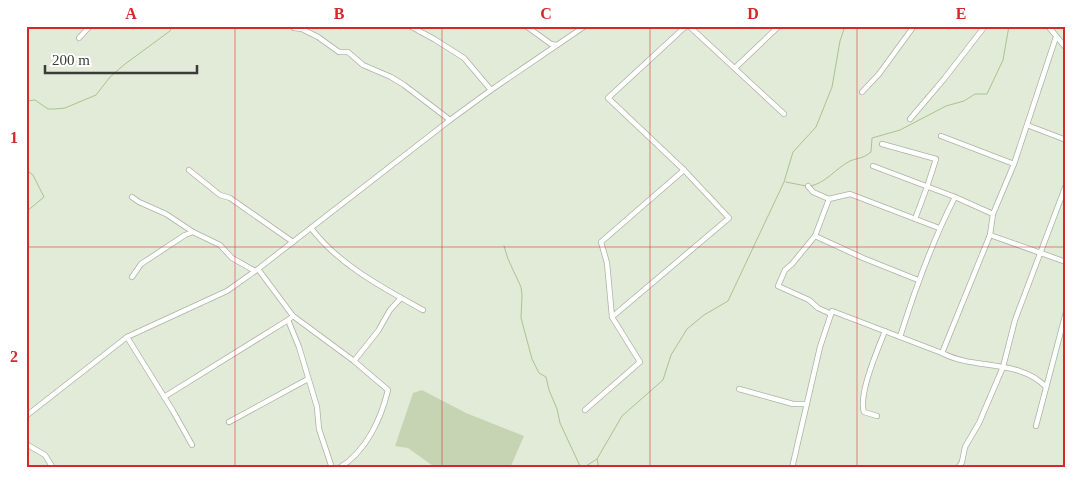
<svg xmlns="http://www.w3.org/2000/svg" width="1092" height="494" viewBox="0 0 1092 494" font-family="Georgia,serif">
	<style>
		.green { fill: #c6d4b3 }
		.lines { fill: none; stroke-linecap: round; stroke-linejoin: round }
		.stream { stroke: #acc28e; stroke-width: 1 }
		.street-casing { stroke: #acb3a3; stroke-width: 6 }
		.street { stroke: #fff; stroke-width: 4.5 }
		.grid { fill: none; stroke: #d62828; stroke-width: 1; stroke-opacity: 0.55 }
		.neatline { fill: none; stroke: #d62828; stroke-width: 2 }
		.grid-label { font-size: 16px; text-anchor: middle; font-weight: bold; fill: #d62828 }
	</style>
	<rect width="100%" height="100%" fill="#e2ead8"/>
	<path class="green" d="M422 390 466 413 524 436 510 468H436L408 448 395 446 413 393Z"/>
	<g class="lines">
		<g class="stream">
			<path d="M26 101 35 100 48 109H55L65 108 96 95 110 77 125 64 170 31 172 26"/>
			<path d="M26 170 33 175 44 197 26 212"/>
			<path d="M786 182 806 186"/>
			<path d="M810 186C825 184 836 168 850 161 860 157 862 159 871 152L872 138 900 130 946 106 964 101 975 94H987L1003 60 1009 26"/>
			<path d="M504 246 508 259 521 287 522 295 521 318 532 359 539 373 546 377 549 390 557 409 560 423 580 466H586L597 459"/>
			<path d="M599 468 597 459 622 416 663 380 671 355 687 329 704 315 728 301 784 182 793 152 816 127 832 87 840 41 845 26"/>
		</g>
		<g class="street-casing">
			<g id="street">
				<path d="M410 26 434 39 464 58 491 90"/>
				<path d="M526 26 551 44 557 45"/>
				<path d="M689 26 784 114"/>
				<path d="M1048 26 1066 48"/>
				<path d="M294 28 302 29 318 37 339 52H348L363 65 391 77 404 85 450 120"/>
				<path d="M79 38 90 26"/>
				<path d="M735 68 779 26"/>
				<path d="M862 92 879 74 914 26"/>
				<path d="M910 119 944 79 985 26"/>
				<path d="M1027 125 1066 140"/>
				<path d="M941 136 1014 164"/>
				<path d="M882 144 936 159 927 187 915 219"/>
				<path d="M873 166 955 197 993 214"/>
				<path d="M189 170 220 195 230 198 293 242"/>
				<path d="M808 186 813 192 829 199 850 194 939 228"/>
				<path d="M132 197 139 202 166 214 193 232 220 245 232 258 255 271"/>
				<path d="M829 199 815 236 792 264 785 270 778 286 809 300 818 308 831 314"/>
				<path d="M311 228C339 265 383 288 423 310"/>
				<path d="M990 235 1066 262"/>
				<path d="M815 236 863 258 918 280"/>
				<path d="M258 269 293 316 354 361 388 390C381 419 366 452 339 468"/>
				<path d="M132 277 141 264 185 235 193 232"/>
				<path d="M293 316 288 320 299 347 317 407 319 429 332 468"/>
				<path d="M612 317 729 218 684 170 608 98 686 26"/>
				<path d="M127 337 173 411 192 445"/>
				<path d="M900 337C915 289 932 242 955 197"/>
				<path d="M942 353 990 235 993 214 1014 164 1056 37"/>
				<path d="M354 361 378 331 390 310 401 298"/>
				<path d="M739 389 793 404H807"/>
				<path d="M164 397 288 320"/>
				<path d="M585 410 640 362 612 317 607 263 601 242 684 170"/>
				<path d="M26 416 127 337 227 291 258 269 450 120 491 90 585 26"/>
				<path d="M877 416 864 412C858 394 878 349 885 331"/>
				<path d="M229 422 308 379"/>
				<path d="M1036 426 1066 312"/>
				<path d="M26 444 45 455 53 468"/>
				<path d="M792 468 820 347 832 311 942 353C974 370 1020 359 1046 387"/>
				<path d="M958 468 962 462 965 447 979 423 1003 367 1015 320 1066 185"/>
			</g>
		</g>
		<use href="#street" class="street"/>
	</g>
	<path class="grid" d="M235 26V468M442 26V468M650 26V468M857 26V468M26 247H1066"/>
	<rect width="1092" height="494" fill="none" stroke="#ffffff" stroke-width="55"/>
	<path d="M45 65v8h152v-8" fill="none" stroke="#3a3d37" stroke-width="2.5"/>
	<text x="52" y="65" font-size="15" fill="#3a3d37" stroke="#ffffff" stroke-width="4" paint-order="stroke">200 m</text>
	<rect x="28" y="28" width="1036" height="438" class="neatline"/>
	<g class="grid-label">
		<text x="131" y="19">A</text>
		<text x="339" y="19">B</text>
		<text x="546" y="19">C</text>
		<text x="753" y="19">D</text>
		<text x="961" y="19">E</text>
		<text x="14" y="143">1</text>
		<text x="14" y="362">2</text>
	</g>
</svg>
